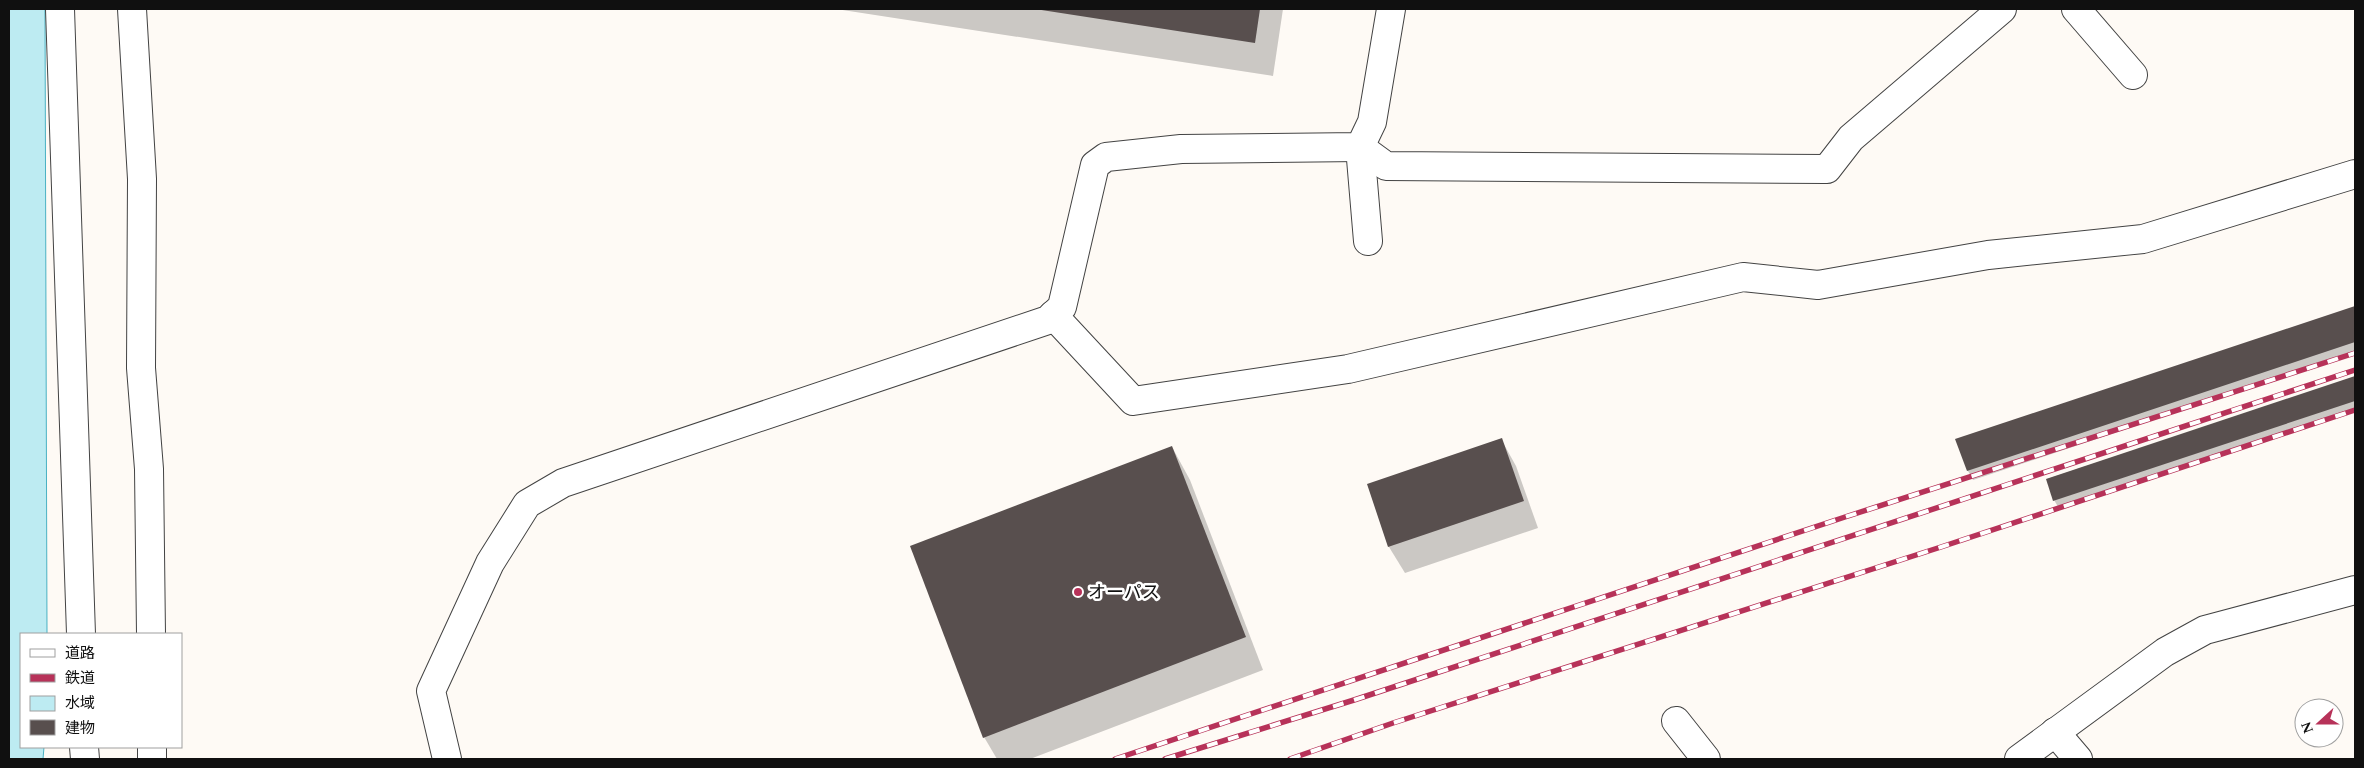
<svg xmlns="http://www.w3.org/2000/svg" width="2364" height="768" viewBox="0 0 2364 768" font-family="Spectral,'Noto Sans JP',serif">
	<style>
		.water { fill: #bdebf2; stroke: #4ab1c3 }
		.shadow { fill: #0003 }
		.building { fill: #584f4e }
		.lines { fill: none; stroke-linecap: round; stroke-linejoin: round }
		.minor-casing { stroke: #434343; stroke-width: 30 }
		.minor { stroke: #fff; stroke-width: 28 }
		.rail-casing { stroke: #b73259; stroke-width: 5.5 }
		.rail { stroke: #fff; stroke-width: 4; stroke-dasharray: 11; stroke-linecap: butt }
		.poi-dot { fill: #b73259; stroke: #fff; stroke-width: 2 }
		.labels { text-anchor: middle; dominant-baseline: central; stroke-width: 5; stroke-linejoin: round; paint-order: stroke }
		.poi-label { font-size: 18px; fill: #101010; stroke: #fff; text-anchor: start }
	</style>
	<rect width="100%" height="100%" fill="#fefaf5"/>
	<path class="water" d="M9 9H45L47 634H21V747H44L43 759H9Z"/>
	<g class="shadow">
		<path d="M836 9H1283L1273 76Z"/>
		<path d="M2355 307V353L1973 480 1968 471 1957 440Z"/>
		<path d="M2355 378V412L2060 510 2054 500 2047 479Z"/>
		<path d="M1501 439 1516 466 1538 528 1405 573 1389 547 1369 485Z"/>
		<path d="M1172 447 1190 480 1263 670 1030 759H997L984 737Z"/>
	</g>
	<g class="building">
		<path d="M1035 9H1260L1255 43Z"/>
		<path d="M2355 306V342L1967 471 1955 439Z"/>
		<path d="M2355 376V401L2053 501 2046 479Z"/>
		<path d="M1502 438 1524 501 1388 547 1367 484Z"/>
		<path d="M1172 446 1246 637 983 738 910 546Z"/>
	</g>
	<g class="lines">
		<g class="minor-casing">
			<g id="minor">
				<path d="M60 9 81 634"/>
				<path d="M132 9 142 179 141 368 149 469 151 634"/>
				<path d="M2076 9 2133 75"/>
				<path d="M1360 147 1386 166 1827 169 1851 138 2002 9"/>
				<path d="M1360 147 1368 241"/>
				<path d="M1053 315 1133 401 1348 369 1743 277 1818 285 1988 255 2143 239 2355 174"/>
				<path d="M1676 721 1706 759"/>
				<path d="M2055 732 2078 759"/>
				<path d="M84 747 85 759"/>
				<path d="M152 747V759"/>
				<path d="M447 759 431 691 490 563 527 504 563 483 1048 320 1062 307 1095 165 1106 157 1181 149 1360 147 1372 122 1391 9"/>
				<path d="M2019 759 2165 652 2205 630 2355 590"/>
			</g>
		</g>
		<use href="#minor" class="minor"/>
		<g class="rail-casing">
			<g id="rail">
				<path d="M1115 759 1845 517 2355 353"/>
				<path d="M1165 759 1354 700 2355 370"/>
				<path d="M1290 759 1393 723 1941 547 2355 410"/>
			</g>
		</g>
		<use href="#rail" class="rail"/>
	</g>
	<circle class="poi-dot" cx="1078" cy="592" r="5"/>
	<g class="labels">
		<g class="poi-label">
			<text x="1088" y="592">オーパス</text>
		</g>
	</g>
	<rect width="2364" height="768" fill="none" stroke="#101010" stroke-width="20"/>
	<rect x="20" y="633" width="162" height="115" fill="#ffffff" stroke="#9f9f9f"/>
	<rect x="30" y="649" width="25" height="8" fill="#ffffff" stroke="#9f9f9f"/>
	<text x="65" y="658" font-size="15" fill="#101010">道路</text>
	<rect x="30" y="674" width="25" height="8" fill="#b73259" stroke="#9f9f9f"/>
	<text x="65" y="683" font-size="15" fill="#101010">鉄道</text>
	<rect x="30" y="696" width="25" height="15" fill="#bdebf2" stroke="#9f9f9f"/>
	<text x="65" y="708" font-size="15" fill="#101010">水域</text>
	<rect x="30" y="720" width="25" height="15" fill="#584f4e" stroke="#9f9f9f"/>
	<text x="65" y="733" font-size="15" fill="#101010">建物</text>
	<g transform="translate(2319 723) rotate(249)"><circle r="24" fill="#ffffff" stroke="#9f9f9f"/>
	<path d="M0-4L9 19L0 12L-9 19Z" fill="#b73259"/>
	<text y="-8" font-size="14" font-weight="bold" text-anchor="middle" fill="#101010">N</text>
	</g>
</svg>
